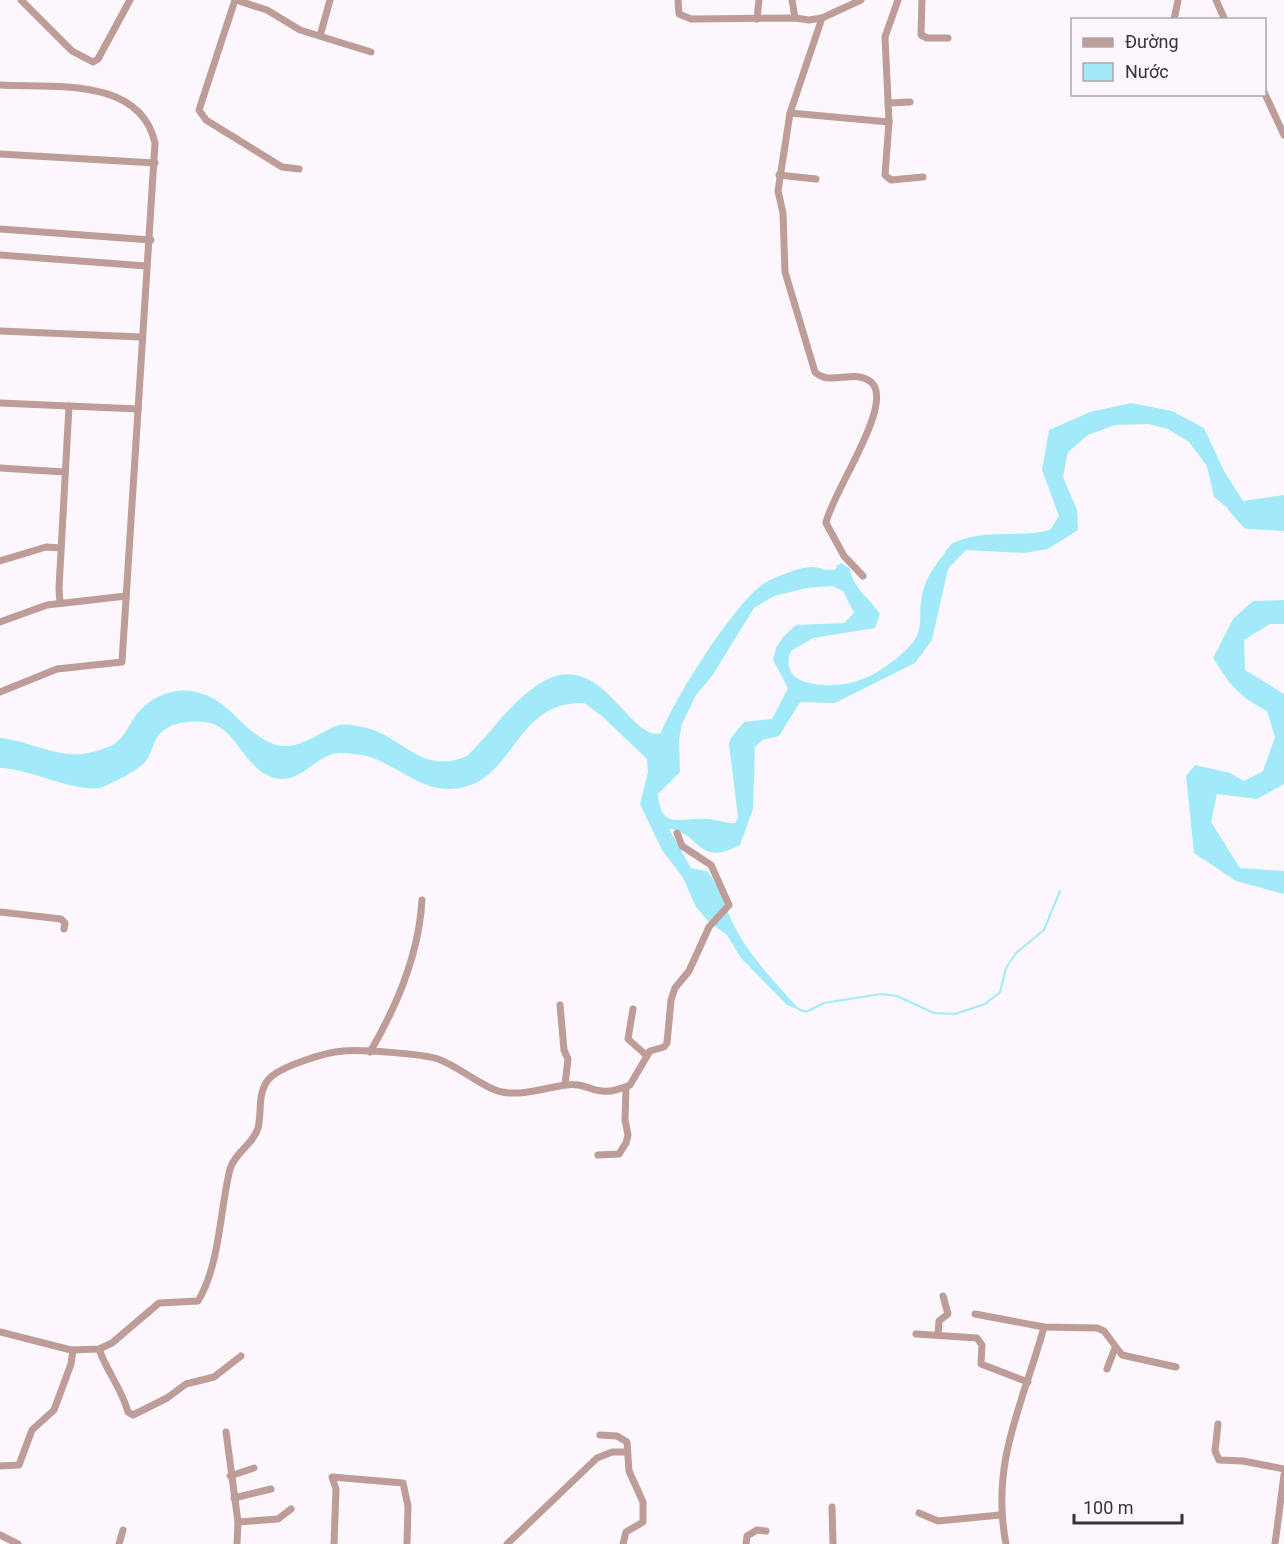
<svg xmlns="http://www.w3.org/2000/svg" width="1284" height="1544" viewBox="0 0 1284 1544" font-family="Roboto,sans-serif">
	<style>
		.water { fill: #a2eafa; fill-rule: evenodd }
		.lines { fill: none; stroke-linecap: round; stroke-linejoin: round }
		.stream { stroke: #a2eafa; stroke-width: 2 }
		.river { stroke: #a2eafa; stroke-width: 14 }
		.minor { stroke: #be9c97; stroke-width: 7 }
	</style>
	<rect width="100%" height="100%" fill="#fbf7fc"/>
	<g class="water">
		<path d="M1131 403 1172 411 1204 428 1224 471 1243 501 1284 495V519L1272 522 1240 518 1214 497 1207 466 1189 442 1168 429 1148 424 1115 425 1088 435 1068 452 1063 477 1077 510 1078 530 1048 549 1024 553 966 550 948 569 932 640 915 663 835 703 800 702 779 736 763 740 755 747 753 809 740 845C697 868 700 832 669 829L691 868 707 871C722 889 726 913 738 933 754 961 778 986 800 1010L787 1005 741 958 727 935 709 922 696 907 683 878 662 850 640 804 648 772 647 759 603 717 584 703C511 701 516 787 450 789 414 790 388 755 353 754 345 753 338 752 330 755 310 762 299 784 274 778 244 770 236 725 205 722 188 720 165 723 156 739 152 747 150 758 144 763 134 773 117 780 105 786 83 797 30 768 0 768V738C32 741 60 761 93 752 103 749 114 746 121 738 127 731 131 722 136 715 149 698 171 688 192 691 230 698 240 730 271 743 296 754 316 733 339 725 345 723 355 726 362 727 399 732 421 777 467 756 493 731 514 697 546 680 603 651 631 743 661 733 674 700 740 592 770 580 781 575 798 568 810 567 820 566 825 572 836 569V566L842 563 850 569C853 589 869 597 880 614L875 628 813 638 791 651C775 690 838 689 860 680 876 675 894 661 906 650 927 630 917 619 922 595 925 580 933 568 943 555 946 551 950 544 955 542 985 529 1019 538 1050 530L1059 516 1042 470 1049 430 1090 412ZM832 586 843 591 854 613 844 623 796 625 783 637 776 648 773 660 788 688 772 719 744 722 731 738 729 744 738 817 735 823C726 824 717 819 707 819 680 817 661 831 658 794L680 772 679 739 682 724 696 695 712 676 754 608 774 596 807 588Z"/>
		<path d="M1284 600V624H1270L1244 640 1245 670 1284 694V784L1257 799 1217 794 1211 822 1240 868 1284 871V894L1236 881 1194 853 1186 776 1195 765 1230 773 1244 781 1263 771 1275 737 1267 711C1237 695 1231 686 1213 658L1233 619 1253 601Z"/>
	</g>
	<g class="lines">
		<path class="stream" d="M798 1009 806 1012 824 1003 881 994 897 996 934 1013 955 1014 985 1004 1000 992 1006 968 1016 953 1044 930 1060 891"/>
		<path class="river" d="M1234 506 1248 522 1284 524"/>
		<g class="minor">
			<path d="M21 0 72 51 93 62 98 59 130 0"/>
			<path d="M235 0 199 110 206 120 282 167 299 169"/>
			<path d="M236 0 267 10 300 30 371 52"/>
			<path d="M678 0 679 14 691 19 795 18 809 20 822 18"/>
			<path d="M792 0 795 18"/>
			<path d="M861 0 822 18 790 113 778 191 783 213 785 272 815 372C830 387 854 368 871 382 896 403 831 494 826 523L844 556 863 576"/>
			<path d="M898 0 885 37 889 122 885 175 891 180 923 177"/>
			<path d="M922 0 921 35 927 38H948"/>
			<path d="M1216 0 1225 20"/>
			<path d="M757 19 759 0"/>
			<path d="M1174 20 1178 0"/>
			<path d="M320 36 330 0"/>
			<path d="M0 85C52 88 140 76 155 143L122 662 57 669 0 692"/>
			<path d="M1264 92 1284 135"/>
			<path d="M888 103 910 102"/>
			<path d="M790 113 889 122"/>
			<path d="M0 154 155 163"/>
			<path d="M779 175 816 179"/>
			<path d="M0 229 151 240"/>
			<path d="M0 255 146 266"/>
			<path d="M0 331 141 337"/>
			<path d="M0 403 138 409"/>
			<path d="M0 468 65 472"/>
			<path d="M0 561 46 547 61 548"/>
			<path d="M60 603 59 588 69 406"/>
			<path d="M0 622 47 605 126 596"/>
			<path d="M0 912 61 919 65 923 64 929"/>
			<path d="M560 1005 564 1050 568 1059 565 1085"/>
			<path d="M633 1009 628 1039 646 1055"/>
			<path d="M370 1052C397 1006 419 954 422 900"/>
			<path d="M598 1155 619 1154 626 1143 628 1135 625 1120 626 1087"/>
			<path d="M975 1314 1044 1327 1097 1328 1104 1331 1122 1355 1176 1367"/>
			<path d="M0 1332 71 1350 99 1349 112 1343 159 1303 198 1301C220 1265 220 1209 230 1169 235 1152 253 1145 258 1128 262 1113 257 1094 268 1080 278 1067 326 1052 343 1051 359 1049 423 1054 438 1059 460 1067 483 1088 502 1092 522 1096 545 1088 565 1085 591 1081 594 1101 630 1085L650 1051 664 1047 667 1043 671 1000 675 988 689 971 709 927 729 905 711 865 682 846 677 833"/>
			<path d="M916 1334 977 1338 982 1345 981 1364 1028 1382"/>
			<path d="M938 1335 939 1321 948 1314 943 1296"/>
			<path d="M99 1349C107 1372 122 1389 128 1412L133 1415 167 1398 186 1384 214 1377 241 1356"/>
			<path d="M1107 1369 1115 1348"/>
			<path d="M1218 1424 1215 1451 1219 1460 1243 1461 1284 1469"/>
			<path d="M226 1432 238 1522 237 1544"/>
			<path d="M600 1435 617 1436 627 1442 629 1471 643 1502V1522L626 1532 623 1544"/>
			<path d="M0 1466 19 1465 32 1430 54 1410 71 1364 73 1350"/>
			<path d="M230 1476 254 1468"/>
			<path d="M234 1498 271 1489"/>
			<path d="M832 1507 833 1544"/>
			<path d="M919 1513 938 1521 1000 1515"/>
			<path d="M238 1522 278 1519 291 1509"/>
			<path d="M0 1535 18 1544"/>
			<path d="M119 1544 123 1530"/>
			<path d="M334 1544 336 1489 332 1477 403 1483 408 1506 407 1544"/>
			<path d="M507 1544 597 1458 612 1452H627"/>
			<path d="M746 1544 747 1536 757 1530 766 1531"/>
			<path d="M1006 1544C990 1462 1023 1404 1044 1327"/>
			<path d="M1275 1544 1284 1475"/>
		</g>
	</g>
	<rect x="1071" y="18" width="195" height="78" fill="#fbf7fc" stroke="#ada7ae" stroke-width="1.5"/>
	<rect x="1083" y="38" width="30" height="9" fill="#be9c97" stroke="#ada7ae" stroke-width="1.5"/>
	<text x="1125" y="48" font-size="18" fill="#38303a">Đường</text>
	<rect x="1083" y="63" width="30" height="18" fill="#a2eafa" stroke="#ada7ae" stroke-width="1.5"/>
	<text x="1125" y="78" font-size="18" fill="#38303a">Nước</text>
	<path d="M1074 1514v9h108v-9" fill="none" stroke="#38303a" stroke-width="3"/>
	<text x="1083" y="1514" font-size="18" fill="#38303a" stroke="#fbf7fc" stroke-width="4.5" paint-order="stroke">100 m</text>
</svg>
